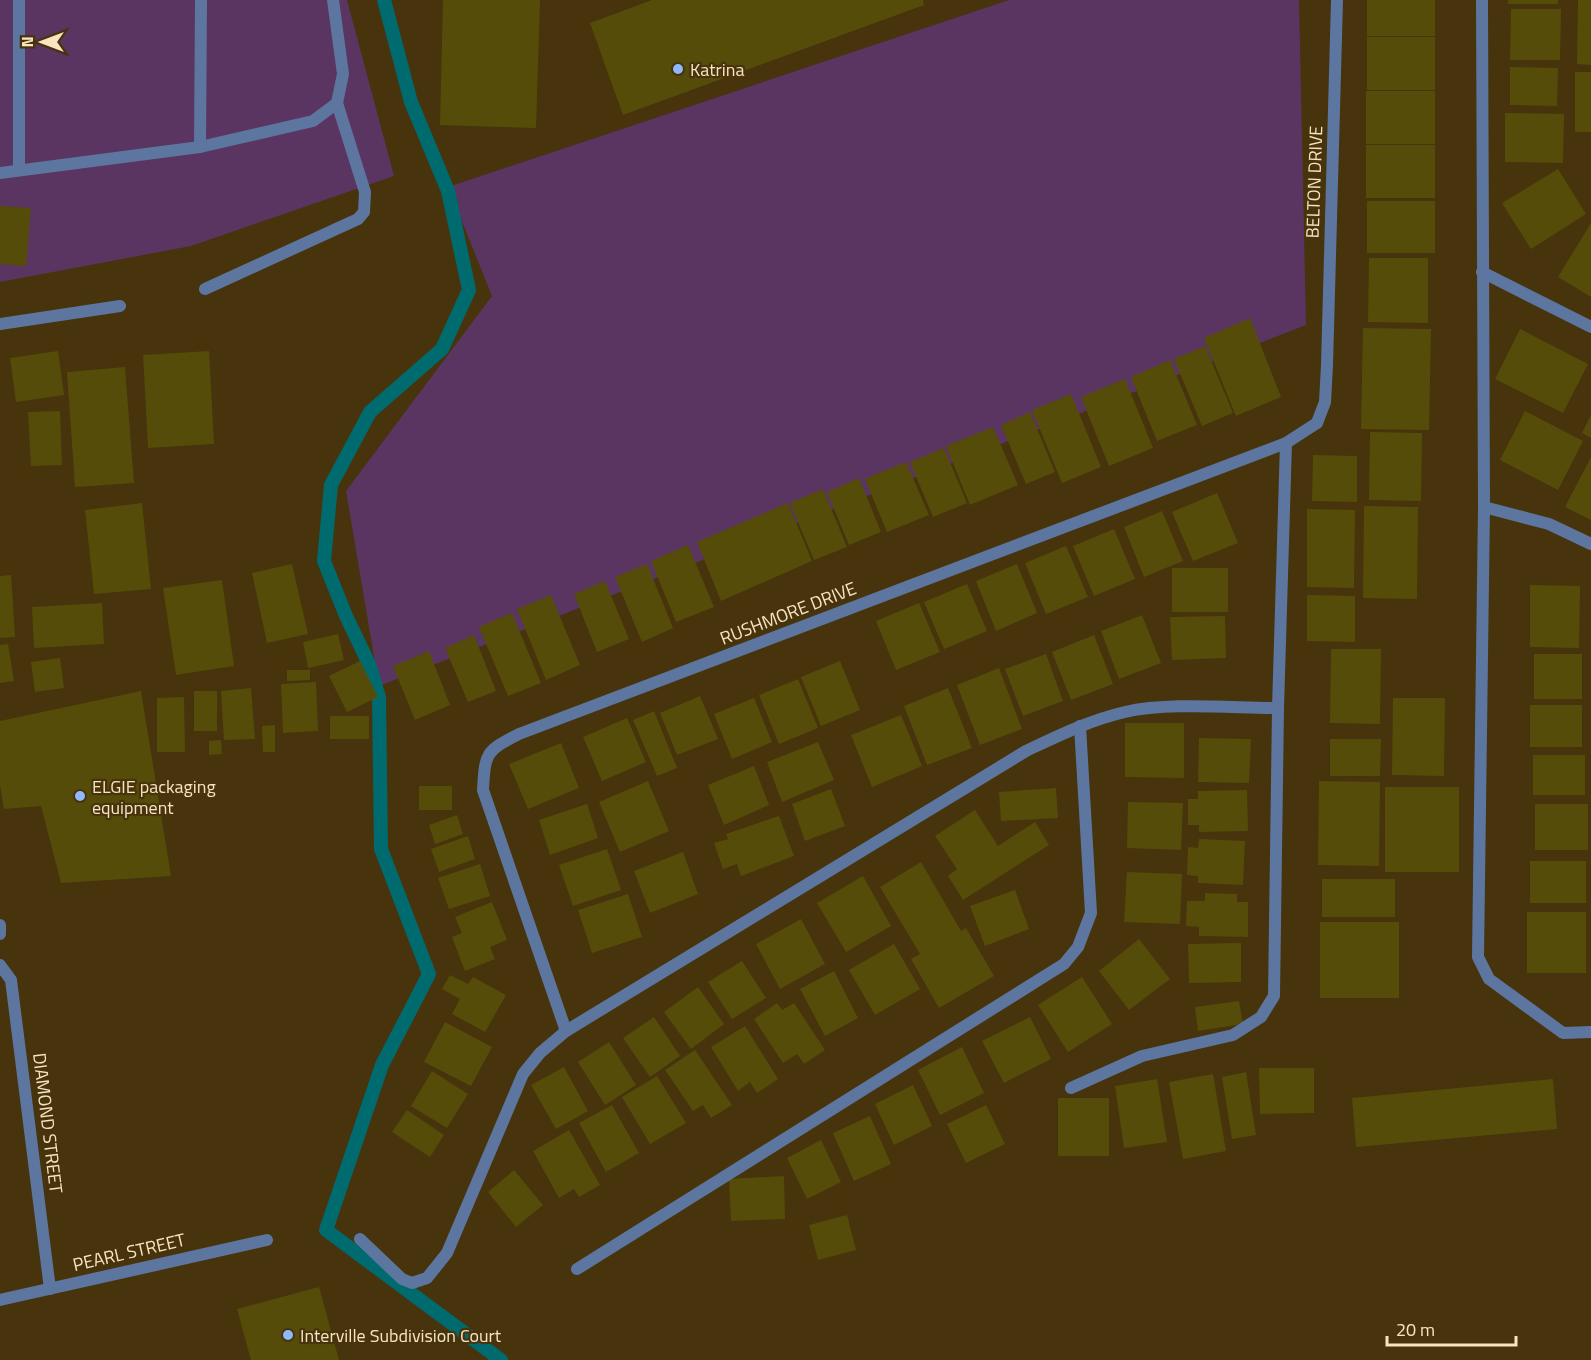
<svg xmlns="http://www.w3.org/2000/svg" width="1591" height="1360" viewBox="0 0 1591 1360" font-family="'Titillium Web',sans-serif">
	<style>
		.green { fill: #5a3562 }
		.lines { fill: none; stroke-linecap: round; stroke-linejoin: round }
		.stream { stroke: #006b6f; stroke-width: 14 }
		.building { fill: #564c09 }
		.service { stroke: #5c76a0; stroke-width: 12 }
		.minor { stroke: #5c76a0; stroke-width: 12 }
		.poi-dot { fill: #8fb8fd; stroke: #47330c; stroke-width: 2 }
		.labels { text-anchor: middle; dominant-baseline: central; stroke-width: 4.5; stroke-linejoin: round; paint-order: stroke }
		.poi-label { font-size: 18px; fill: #f9e4c2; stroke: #47330c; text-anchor: start }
		.street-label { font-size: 18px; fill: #f9e4c2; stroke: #47330c }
	</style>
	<rect width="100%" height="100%" fill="#47330c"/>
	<g class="green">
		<path d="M0 0H347L394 176 191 246 0 282Z"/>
		<path d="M1009 0H1299L1306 325 379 686 346 491 492 296 448 187Z"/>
	</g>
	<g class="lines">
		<path class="stream" d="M384 0 411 102 448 191 469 290 442 349 370 412 331 485 324 561 346 616 369 664 379 697 381 849 429 974 382 1065 326 1230 501 1360"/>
	</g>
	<g class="building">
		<path d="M443 0H540L536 128 440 125Z"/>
		<path d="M652 0H923L924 5 623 115 590 23Z"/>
		<rect x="1367" y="0" width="68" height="36"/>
		<rect x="1508" y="0" width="50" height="4"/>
		<path d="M1578 0H1591V65L1577 64Z"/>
		<path d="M1511 9H1561L1560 60H1510Z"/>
		<rect x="1367" y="37" width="68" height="53"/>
		<path d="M1510 67 1558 68 1557 106 1510 105Z"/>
		<rect x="1575" y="72" width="16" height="60"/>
		<rect x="1366" y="91" width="69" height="53"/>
		<path d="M1505 113 1564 114 1563 163 1505 162Z"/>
		<rect x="1366" y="145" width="69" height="53"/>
		<path d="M1558 169 1586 214 1531 249 1502 203Z"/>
		<rect x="1367" y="201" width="68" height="52"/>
		<path d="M0 206 31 208 26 266 0 264Z"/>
		<path d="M1591 223V297L1558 277Z"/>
		<path d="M1369 258H1428V323L1368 322Z"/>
		<path d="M1250 318 1281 397 1236 416 1204 338Z"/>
		<path d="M1363 328 1431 329 1429 430 1361 429Z"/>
		<path d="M1520 329 1588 364 1563 413 1495 379Z"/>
		<path d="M1205 346 1233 413 1202 426 1174 359Z"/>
		<path d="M58 351 64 395 16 402 10 358Z"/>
		<path d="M209 351 214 444 148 448 143 355Z"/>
		<path d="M1170 360 1197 425 1157 441 1131 377Z"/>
		<path d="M125 367 134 483 75 487 67 372Z"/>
		<path d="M1125 379 1153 448 1109 466 1081 397Z"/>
		<path d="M1071 394 1101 467 1062 483 1032 410Z"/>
		<path d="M60 411 62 465 31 466 28 412Z"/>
		<path d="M1525 411 1583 441 1558 490 1500 460Z"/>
		<path d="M1030 412 1055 472 1026 484 1001 425Z"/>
		<path d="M1591 415V438L1582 433Z"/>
		<path d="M993 427 1018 485 970 505 946 446Z"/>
		<path d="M1370 432 1422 433 1421 501 1369 500Z"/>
		<path d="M944 448 967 503 933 517 910 462Z"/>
		<path d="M1313 455 1357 456V502L1312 501Z"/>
		<path d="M1591 457V520L1565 507Z"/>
		<path d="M906 462 929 515 887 532 865 479Z"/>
		<path d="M859 478 881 532 849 545 827 492Z"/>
		<path d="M823 489 847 547 814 560 790 503Z"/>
		<path d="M1217 493 1238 543 1193 561 1172 512Z"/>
		<path d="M142 503 151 589 94 594 85 510Z"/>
		<path d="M788 503 812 561 721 601 697 542Z"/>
		<path d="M1364 506 1418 507 1417 599 1363 598Z"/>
		<path d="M1307 509 1355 510 1354 588 1307 587Z"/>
		<path d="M1162 511 1183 561 1144 577 1124 527Z"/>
		<path d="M1114 529 1135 579 1094 596 1073 546Z"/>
		<path d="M688 545 714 607 676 622 651 561Z"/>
		<path d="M1066 546 1088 597 1046 614 1025 563Z"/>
		<path d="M292 564 308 634 267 643 252 573Z"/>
		<path d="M647 564 673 628 642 642 615 577Z"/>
		<path d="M1017 564 1037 613 996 631 976 581Z"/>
		<rect x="1172" y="568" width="56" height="44"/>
		<path d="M11 575 15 637 0 638V576Z"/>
		<path d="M222 580 234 666 176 675 163 588Z"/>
		<path d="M605 581 629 639 597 652 574 594Z"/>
		<path d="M967 584 987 631 944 649 924 602Z"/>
		<path d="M1530 585 1580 586 1579 648 1530 647Z"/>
		<path d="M551 595 580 665 546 680 517 609Z"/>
		<path d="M1307 595 1355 596V642L1307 641Z"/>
		<path d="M102 603 104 644 34 648 32 607Z"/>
		<path d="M919 603 940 652 896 670 876 621Z"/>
		<path d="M512 613 541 683 508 696 479 627Z"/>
		<path d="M1142 615 1161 663 1119 679 1101 631Z"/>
		<path d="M1225 616 1226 658 1172 660 1170 617Z"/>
		<path d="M338 634 344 660 308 668 303 642Z"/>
		<path d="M474 635 496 691 468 702 445 648Z"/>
		<path d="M1094 635 1113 684 1071 700 1052 652Z"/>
		<path d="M8 644 14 681 0 683V645Z"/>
		<path d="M1331 649H1381L1380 724 1330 723Z"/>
		<path d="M429 651 450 705 415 720 393 666Z"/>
		<path d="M1046 654 1063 701 1023 716 1005 669Z"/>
		<rect x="1534" y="654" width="48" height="45"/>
		<path d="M60 658 64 688 35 692 31 662Z"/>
		<path d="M360 661 378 697 347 712 329 676Z"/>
		<path d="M840 661 860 710 821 726 801 677Z"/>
		<path d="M999 668 1022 729 980 745 957 685Z"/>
		<path d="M287 670H310V680L287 681Z"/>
		<path d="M798 679 818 728 779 744 759 695Z"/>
		<path d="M316 682 318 731 283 733 281 684Z"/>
		<path d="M251 688 255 739 224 740 221 691Z"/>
		<path d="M948 688 972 748 927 765 904 706Z"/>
		<path d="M141 691 171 876 61 883 41 806 4 809 0 785V721Z"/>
		<rect x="194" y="691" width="23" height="40"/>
		<path d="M700 696 718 739 677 755 660 713Z"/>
		<path d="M184 697 185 752H157V698Z"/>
		<path d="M754 698 772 742 732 759 714 714Z"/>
		<path d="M1393 698H1445L1444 776 1392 775Z"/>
		<rect x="1530" y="705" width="52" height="42"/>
		<path d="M654 711 677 768 657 776 633 720Z"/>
		<path d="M901 715 922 766 872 787 851 735Z"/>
		<rect x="330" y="716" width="39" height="23"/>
		<path d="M627 718 646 762 602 781 583 737Z"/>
		<path d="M1125 723H1184V778L1125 777Z"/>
		<path d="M275 725V752H263L262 726Z"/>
		<path d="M1199 738 1251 739 1249 783 1198 782Z"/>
		<path d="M1330 739H1381L1380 776H1330Z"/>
		<path d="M221 740 222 754 209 755V741Z"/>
		<path d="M818 742 834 780 782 802 767 762Z"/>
		<path d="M561 743 579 788 528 809 509 764Z"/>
		<rect x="1533" y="755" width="52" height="40"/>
		<path d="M754 766 769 805 724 825 708 785Z"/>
		<path d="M648 781 669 831 620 852 599 802Z"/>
		<path d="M1319 781 1380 782 1379 866 1318 865Z"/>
		<rect x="419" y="786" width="33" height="24"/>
		<rect x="1385" y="787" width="74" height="85"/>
		<path d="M1056 788 1058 818 1001 821 999 792Z"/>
		<path d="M831 789 845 826 805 841 792 804Z"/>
		<path d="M1247 790 1248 831 1199 832V825H1188V799H1198V791Z"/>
		<path d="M1128 802 1183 803 1181 850 1127 848Z"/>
		<path d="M587 804 598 838 550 855 539 820Z"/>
		<rect x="1535" y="804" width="53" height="46"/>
		<path d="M975 810 998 846 1035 822 1049 845 963 900 948 876 957 869 935 836Z"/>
		<path d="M457 815 463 834 435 844 429 825Z"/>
		<path d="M779 816 794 856 741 876 737 864 723 869 714 843 728 839 726 834Z"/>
		<path d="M468 836 475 859 439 872 431 849Z"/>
		<path d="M1199 839 1245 841 1243 885 1198 883V876L1187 875 1188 847 1198 848Z"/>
		<path d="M607 849 621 890 573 906 559 865Z"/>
		<path d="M683 852 698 894 650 913 634 871Z"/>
		<rect x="1530" y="861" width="56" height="42"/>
		<path d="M921 862 961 931 966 928 994 976 939 1008 911 959 920 954 880 887Z"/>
		<path d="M480 864 490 896 449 909 438 878Z"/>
		<path d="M1127 872 1182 874 1180 924 1124 922Z"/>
		<path d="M863 876 891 926 846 952 817 903Z"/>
		<rect x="1322" y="879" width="73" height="38"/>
		<path d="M1015 890 1029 929 985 946 970 906Z"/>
		<path d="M1205 893 1237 894V902H1248V937L1199 936V927L1186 926 1187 901H1205Z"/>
		<path d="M628 894 642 937 592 953 578 910Z"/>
		<path d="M492 902 507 940 490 947 495 959 465 971 452 937 462 933 455 917Z"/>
		<rect x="1527" y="912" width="59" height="61"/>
		<path d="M801 919 825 964 780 989 756 944Z"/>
		<rect x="1320" y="922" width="79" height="76"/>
		<path d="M1139 939 1170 979 1129 1010 1099 971Z"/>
		<path d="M1241 943V982L1189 983 1188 944Z"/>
		<path d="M894 944 920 989 875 1015 849 970Z"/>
		<path d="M742 961 766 998 732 1019 708 982Z"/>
		<path d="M834 971 858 1018 825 1036 800 989Z"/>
		<path d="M450 975 468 984 473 977 506 995 485 1032 452 1014 460 999 442 989Z"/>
		<path d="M1082 977 1112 1024 1068 1052 1038 1005Z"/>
		<path d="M698 987 724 1024 691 1049 664 1012Z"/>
		<path d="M1239 1001 1243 1024 1198 1031 1195 1007Z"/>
		<path d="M777 1003 782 1010 794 1003 825 1050 804 1064 797 1054 783 1063 754 1019Z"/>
		<path d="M654 1017 680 1056 650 1077 623 1038Z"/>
		<path d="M1030 1017 1051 1059 1004 1083 982 1041Z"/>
		<path d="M445 1022 492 1047 471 1086 424 1062Z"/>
		<path d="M745 1026 778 1079 757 1093 750 1082 738 1091 711 1047Z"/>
		<path d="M609 1042 636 1085 605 1105 578 1062Z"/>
		<path d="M962 1047 984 1093 940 1115 918 1070Z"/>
		<path d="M695 1050 732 1105 711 1118 703 1105 693 1111 665 1070Z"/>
		<path d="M564 1067 588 1111 556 1129 531 1085Z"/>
		<path d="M1259 1068H1314V1113L1260 1114Z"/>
		<path d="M432 1071 468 1094 447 1128 411 1106Z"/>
		<path d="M1246 1072 1256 1135 1232 1139 1222 1077Z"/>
		<path d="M1213 1074 1226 1151 1183 1159 1169 1082Z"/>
		<path d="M657 1076 686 1123 650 1144 622 1097Z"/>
		<path d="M1157 1079 1167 1142 1124 1148 1115 1086Z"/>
		<path d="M1553 1079 1557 1129 1356 1147 1352 1098Z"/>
		<path d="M913 1085 932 1126 894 1145 875 1104Z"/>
		<rect x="1058" y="1098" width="51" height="58"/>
		<path d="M612 1105 639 1153 606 1172 579 1123Z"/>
		<path d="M986 1105 1005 1144 966 1163 947 1124Z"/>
		<path d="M407 1110 444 1135 430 1157 392 1132Z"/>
		<path d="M870 1116 891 1164 854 1181 833 1133Z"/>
		<path d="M569 1130 600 1185 579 1197 574 1189 559 1198 533 1151Z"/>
		<path d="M821 1140 841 1182 807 1199 787 1158Z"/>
		<path d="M514 1170 543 1205 516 1227 488 1192Z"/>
		<path d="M784 1176 785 1219 731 1221 729 1179Z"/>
		<path d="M847 1215 856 1250 818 1260 809 1225Z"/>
		<path d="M319 1287 339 1360H251L237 1309Z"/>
	</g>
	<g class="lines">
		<g class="service">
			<path d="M205 289 358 219 364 212 365 192 337 103"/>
			<path d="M566 1031 483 790C485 752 486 751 519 734L1286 443 1317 423 1325 402 1327 365"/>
			<path d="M1071 1088 1142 1056 1233 1035 1261 1017 1274 996 1278 708 1286 443"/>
			<path d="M360 1239 402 1279 412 1283 427 1278 447 1253 523 1074 540 1053 566 1031 1026 751C1058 736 1090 720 1125 712 1168 702 1233 708 1278 708"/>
			<path d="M577 1269 1064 964 1078 947 1091 913 1080 726"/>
		</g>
		<g class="minor">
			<path d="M1482 0 1484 507 1478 957 1489 979 1563 1033 1591 1032"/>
			<path d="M200 147 201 0"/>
			<path d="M19 170V0"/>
			<path d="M0 173 200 147 313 121 337 103 343 74 333 0"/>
			<path d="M1482 272 1591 327"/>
			<path d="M0 324 120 306"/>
			<path d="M1327 365 1337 0"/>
			<path d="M1484 507 1549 524 1591 544"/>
			<path d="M0 925V934"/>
			<path d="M0 965 11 980 50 1289"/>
			<path d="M0 1300 267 1240"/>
		</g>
	</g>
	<g class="poi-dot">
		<circle cx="678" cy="69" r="6"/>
		<circle cx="80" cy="796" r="6"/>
		<circle cx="288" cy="1335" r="6"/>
	</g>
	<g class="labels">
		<g class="poi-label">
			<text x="690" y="69">Katrina</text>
			<text x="92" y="786">ELGIE packaging<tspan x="92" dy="21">equipment</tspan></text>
			<text x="300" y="1335">Interville Subdivision Court</text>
		</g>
		<g class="street-label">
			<text transform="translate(1314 182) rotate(-88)">BELTON DRIVE</text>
			<text transform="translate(788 613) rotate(-21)">RUSHMORE DRIVE</text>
			<text transform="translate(48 1123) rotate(83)">DIAMOND STREET</text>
			<text transform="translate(129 1252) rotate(-13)">PEARL STREET</text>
		</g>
	</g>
	<g transform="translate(42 42) rotate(270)" stroke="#47330c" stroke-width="4.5" paint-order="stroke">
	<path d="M0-4.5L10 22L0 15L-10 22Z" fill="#f9e4c2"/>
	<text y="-9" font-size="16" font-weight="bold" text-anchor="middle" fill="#f9e4c2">N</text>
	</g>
	<path d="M1387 1336v9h129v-9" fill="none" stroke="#f9e4c2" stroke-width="3"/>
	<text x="1396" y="1336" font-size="18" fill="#f9e4c2" stroke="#47330c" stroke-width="4.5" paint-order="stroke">20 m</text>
</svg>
